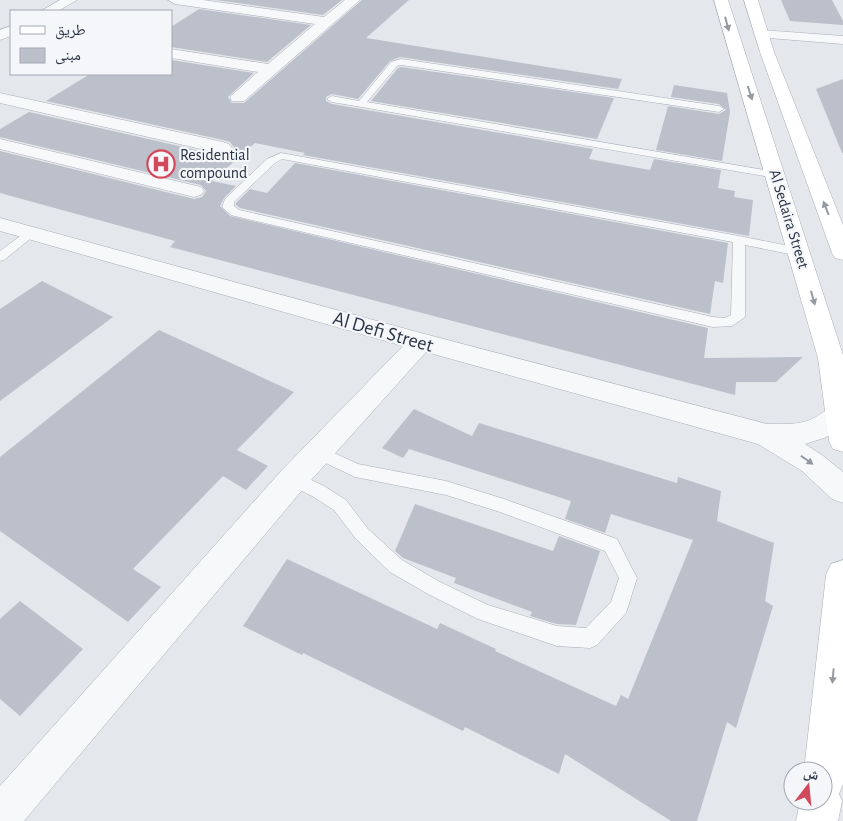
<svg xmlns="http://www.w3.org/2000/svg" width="843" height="821" viewBox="0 0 843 821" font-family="'Alegreya Sans','Noto Naskh Arabic',sans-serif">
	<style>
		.building { fill: #bbc0ca }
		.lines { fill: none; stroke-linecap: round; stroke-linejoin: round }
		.service-casing { stroke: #a9aeb7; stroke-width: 1 }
		.minor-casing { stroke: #a9aeb7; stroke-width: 1 }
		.secondary-casing { stroke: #a9aeb7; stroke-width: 1 }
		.service { fill: #f7f8fa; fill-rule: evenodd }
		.minor { fill: #f7f8fa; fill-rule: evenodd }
		.secondary { fill: #fff; fill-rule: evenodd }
		.oneway { fill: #959aa2 }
		.oneway2 { fill: #9196a0 }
		.labels { text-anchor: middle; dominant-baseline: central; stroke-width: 4.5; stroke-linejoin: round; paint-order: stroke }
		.far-poi-label { font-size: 16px; fill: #2b3445; stroke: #f4f6f9; text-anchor: start }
		.far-street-label { font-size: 16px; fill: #2b3445; stroke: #f4f6f9 }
		.street-label { font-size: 20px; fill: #2b3445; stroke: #f4f6f9 }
	</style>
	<rect width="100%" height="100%" fill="#e4e7ec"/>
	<g class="building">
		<path d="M216 0H342L323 15Z"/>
		<path d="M362 0H409L366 38 622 79 618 89 400 57 390 61 358 99 332 94 326 97V101L332 104 593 149 589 159 650 170 654 159 721 170 718 188 735 191 734 197 753 200 749 236 303 155 305 153 255 143 212 181 236 186 224 198 220 206 230 216 708 328 704 358 803 357 776 382H736L735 395 170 247 175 241 0 193V151L194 199 202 197 206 191 201 185 0 137V129L29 112 223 156 230 154 234 147 230 142 223 140 46 101 90 74H171V60L254 73 228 97 232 103H244Z"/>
		<path d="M781 0H832L843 21V25L790 21Z"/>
		<path d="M199 9 311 25 267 62 171 47V27Z"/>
		<path d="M401 67 614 98 597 139 371 101 398 68Z"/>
		<path d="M843 79V153H842L816 89Z"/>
		<path d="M674 85 727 93 730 112 722 161 656 150 668 106 719 114 726 110 719 104 671 97Z"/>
		<path d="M295 163 728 243 723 283 715 281 710 314 240 208 236 205V203L250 189 267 193Z"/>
		<path d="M42 281 113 317 0 401V309Z"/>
		<path d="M159 330 294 392 237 450 268 466 246 490 223 476 133 569 161 587 128 622 0 531V457Z"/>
		<path d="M414 409 472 436 479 423 677 483 678 477 721 491 717 521 774 543 765 601 773 606 736 728 727 722 697 821H671L565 754 559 774 465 727 463 731 303 653 302 655 243 626 287 559 437 629 440 623 496 649 495 651 616 706 621 695 628 699 693 540 611 514 605 533 565 519 571 501 409 449 403 458 382 448Z"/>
		<path d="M415 504 553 551 559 536 600 551 576 625 557 624 530 616 532 612 454 583 456 578 403 558 395 551Z"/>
		<path d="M20 601 83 649 20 716 0 699V619Z"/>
	</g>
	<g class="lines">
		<g class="service-casing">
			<g id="service">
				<path d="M401 59 719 106 724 109 719 112 401 65 397 66 367 102 776 172 781 175 776 178 332 102 327 99 332 96 359 101 391 62Z"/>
				<path d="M281 153 739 236 799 248 805 252 799 256 745 245V317L732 326 713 327 235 216 231 215 222 207 225 199 267 159ZM282 159 733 242 731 315 725 318 713 317 239 210 234 206V202L275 163Z"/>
				<path d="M31 230 37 233 35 235 4 260 0 261V251L27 231Z"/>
				<path d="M319 446 358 464 446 481 501 498 617 539 637 578 626 613 597 645 590 648 557 646 478 619 428 594 390 572 356 539 334 510 312 496 287 484 285 479 287 474 293 472 299 474 324 486 346 500 368 529 402 560 440 582 488 605 557 626 586 628 611 602 619 578 605 551 500 512 446 495 355 477 313 457 311 452 313 447Z"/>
			</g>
		</g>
		<g class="minor-casing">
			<g id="minor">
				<path d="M60 0H77L58 11H41Z"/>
				<path d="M168 0H203L324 17 345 0H360L244 101H232L230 97 258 72 171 58V49L268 64 315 24 175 4Z"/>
				<path d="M11 26V36L0 40V30Z"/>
				<path d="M761 30 843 36V44L756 37 754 34 756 31Z"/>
				<path d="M0 93 223 142 229 144 232 148 229 152 223 154 0 103Z"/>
				<path d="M0 139 201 187 204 191 201 195 194 197 0 149Z"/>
				<path d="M0 218 421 333 767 424C780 424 794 425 807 421 819 418 830 403 843 407V428L824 438 805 444 822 455 843 472V503L832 499 802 471 758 444 426 352 304 488 24 821H0V786L282 470 403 346 0 231Z"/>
			</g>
		</g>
		<g class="secondary-casing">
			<g id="secondary">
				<path d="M714 0H728L843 355V452L833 449 829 441 818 358Z"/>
				<path d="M744 0H758L774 52 843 225V260L835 258 832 253 760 52Z"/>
				<path d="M843 560V784L839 794 842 801 838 821H796L800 801H823V771H804L826 575 831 564Z"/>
			</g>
		</g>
		<use href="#service" class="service"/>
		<use href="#minor" class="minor"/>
		<use href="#secondary" class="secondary"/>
	</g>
	<defs><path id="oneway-solid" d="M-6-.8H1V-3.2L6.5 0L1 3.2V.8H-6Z" transform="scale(1.25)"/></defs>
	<g class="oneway">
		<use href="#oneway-solid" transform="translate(727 24) rotate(75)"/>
		<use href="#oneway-solid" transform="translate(750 93) rotate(72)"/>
		<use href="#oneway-solid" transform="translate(826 208) rotate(-111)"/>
		<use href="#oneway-solid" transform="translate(813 298) rotate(74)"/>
		<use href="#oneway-solid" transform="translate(833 676) rotate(95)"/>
	</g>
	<use class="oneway2" href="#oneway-solid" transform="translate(807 460) rotate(35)"/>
	<defs>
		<g id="hospital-ring" transform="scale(1.4375)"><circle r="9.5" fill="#f4f6f9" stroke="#d1495b" stroke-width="1.5"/><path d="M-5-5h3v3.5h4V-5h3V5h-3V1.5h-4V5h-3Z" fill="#d1495b"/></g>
	</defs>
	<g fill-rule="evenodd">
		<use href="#hospital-ring" x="161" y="164"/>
	</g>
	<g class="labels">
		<g class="far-poi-label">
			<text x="180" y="155">Residential<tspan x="180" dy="18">compound</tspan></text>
		</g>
		<g class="far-street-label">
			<text transform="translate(789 219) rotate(73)">Al Sedaira Street</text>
		</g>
		<g class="street-label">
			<text transform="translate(383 332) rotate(16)">Al Defi Street</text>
		</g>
	</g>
	<rect x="10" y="10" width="162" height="65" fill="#f4f6f9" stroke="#a4a8b1"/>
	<rect x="20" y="26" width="25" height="8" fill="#ffffff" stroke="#a4a8b1"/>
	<text x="55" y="35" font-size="15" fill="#2b3445">طريق</text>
	<rect x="20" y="48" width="25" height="15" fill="#bbc0ca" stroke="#a4a8b1"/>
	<text x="55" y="60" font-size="15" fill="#2b3445">مبنى</text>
	<g transform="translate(808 786) rotate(16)"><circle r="24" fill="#f4f6f9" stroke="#a4a8b1"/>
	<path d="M0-4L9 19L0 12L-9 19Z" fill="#d1495b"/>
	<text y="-8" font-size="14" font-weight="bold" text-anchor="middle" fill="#2b3445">ش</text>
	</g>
</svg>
